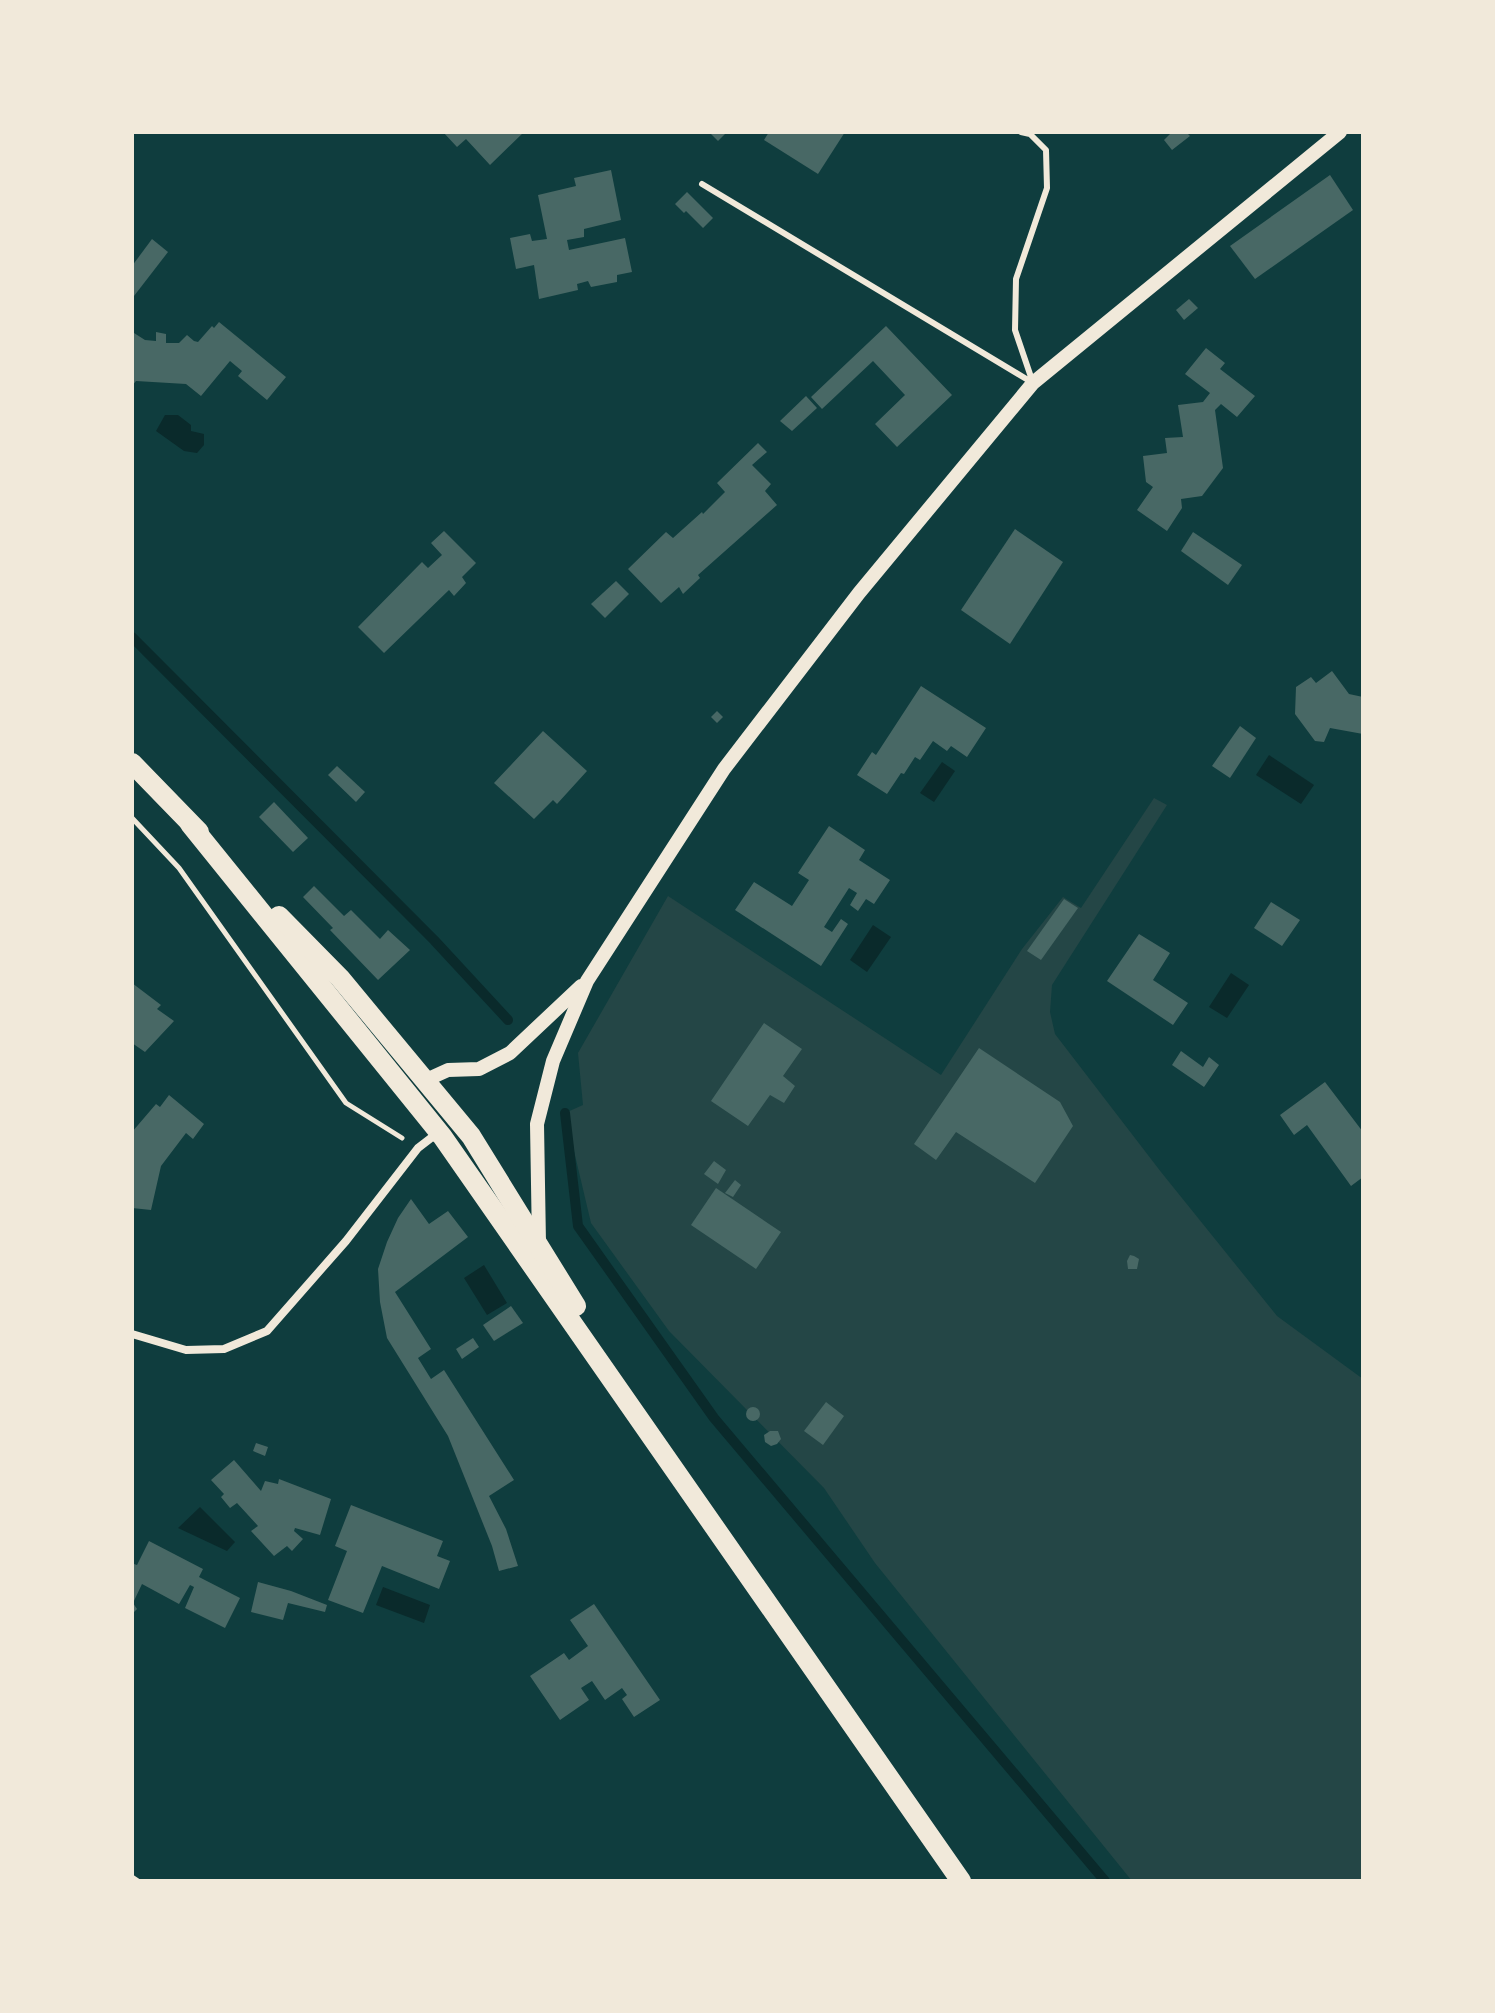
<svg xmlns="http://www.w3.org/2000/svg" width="1495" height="2013" viewBox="0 0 1495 2013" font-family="'Nunito Sans',sans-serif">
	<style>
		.green { fill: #244646 }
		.water { fill: #0a2a2b }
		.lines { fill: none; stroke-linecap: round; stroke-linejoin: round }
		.stream { stroke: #0a2a2b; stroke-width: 10 }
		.building { fill: #486865 }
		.path { stroke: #f1e9da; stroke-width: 5 }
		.service { stroke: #f1e9da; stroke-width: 6 }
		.minor { stroke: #f1e9da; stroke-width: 8 }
		.tertiary { stroke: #f1e9da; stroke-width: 14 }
		.primary { stroke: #f1e9da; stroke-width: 20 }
	</style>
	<rect width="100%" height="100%" fill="#0f3d3e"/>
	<path class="green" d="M1154 798 1167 805 1052 985 1050 1012 1055 1034 1161 1172 1277 1316 1363 1379V1881H1132L875 1563 824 1488 669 1331 591 1223 565 1113 583 1105 578 1053 668 896 941 1075 1022 949 1063 897 1081 908Z"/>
	<g class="water">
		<path d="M165 415H178L191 425V431L204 434V445L197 453 184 451 156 431Z"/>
		<path d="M1269 755 1314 785 1301 804 1256 775Z"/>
		<path d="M942 762 955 771 934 802 920 793Z"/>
		<path d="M873 925 891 937 867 972 850 960Z"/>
		<path d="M1231 973 1249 985 1227 1018 1209 1007Z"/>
		<path d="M484 1265 507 1303 487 1315 464 1278Z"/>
		<path d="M200 1507 235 1542 227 1551 178 1528Z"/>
		<path d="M383 1587 430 1605 424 1623 376 1605Z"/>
	</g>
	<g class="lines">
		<g class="stream">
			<path d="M132 637 434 940 508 1020"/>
			<path d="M565 1113 578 1226 714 1418 1105 1881"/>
		</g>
	</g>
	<g class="building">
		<path d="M443 132H524L490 165 466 139 457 147Z"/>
		<path d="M709 132H727L718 141Z"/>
		<path d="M769 132H845L818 174 764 140Z"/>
		<path d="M1172 132H1186L1190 136 1172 150 1164 140Z"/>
		<path d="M611 170 621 220 584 229V237L567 240 569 250 625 238 632 272 617 275V282L591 287 588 281 577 284 578 290 539 299 534 265 516 269 510 238 530 234 532 241 547 239 538 195 576 186 574 178Z"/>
		<path d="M1330 175 1353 210 1255 279 1230 246Z"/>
		<path d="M687 192 713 218 703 228 686 211 684 213 675 204Z"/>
		<path d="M152 239 168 252 134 296 132 294V266Z"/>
		<path d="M1189 299 1198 308 1184 320 1176 310Z"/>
		<path d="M219 322 286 377 267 400 238 376 242 371 230 361 201 396 186 384 136 381 132 386V335L134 333 145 340 156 341V332L166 334V343H179L187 335 194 341 198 342 212 326 214 328Z"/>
		<path d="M886 326 952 395 897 447 875 424 905 395 873 361 822 409 811 397Z"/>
		<path d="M1206 348 1225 363 1220 369 1255 396 1237 417 1221 404 1215 410 1223 468 1202 496 1181 499 1182 508 1167 531 1137 510 1153 487 1146 482 1143 456 1167 453 1165 438 1183 437 1178 405 1203 402 1210 393 1185 374Z"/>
		<path d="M806 396 817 408 792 431 780 421Z"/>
		<path d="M758 443 767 452 752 465 771 484 765 491 777 505 698 575 700 578 683 594 679 587 661 603 628 569 666 532 673 538 702 512 703 514 725 492 717 483Z"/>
		<path d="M1015 529 1063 562 1010 644 961 610Z"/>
		<path d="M444 531 476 563 462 577 466 583 454 596 449 590 384 653 358 627 422 562 428 568 442 555 431 543Z"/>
		<path d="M1193 532 1242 565 1228 585 1181 551Z"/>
		<path d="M616 581 629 594 605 618 591 604Z"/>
		<path d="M1332 671 1349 694 1363 697V734L1330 728 1324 742 1315 741 1295 714 1296 687 1311 677 1316 683Z"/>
		<path d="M921 686 986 728 967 757 951 746 947 751 933 741 920 760 915 757 904 774 901 773 887 794 857 775 872 752 876 755Z"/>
		<path d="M717 711 723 717 717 723 711 717Z"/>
		<path d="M1240 726 1256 738 1230 778 1212 766Z"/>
		<path d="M543 731 587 771 557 804 553 800 534 819 494 783Z"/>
		<path d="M337 766 365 792 356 802 328 775Z"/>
		<path d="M274 802 308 838 293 852 259 817Z"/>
		<path d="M829 826 865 850 859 860 890 880 874 904 866 899 858 911 850 905 857 893 849 888 824 927 832 932 841 919 848 924 821 966 735 910 754 882 792 906 809 880 798 873Z"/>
		<path d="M314 886 344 916 351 910 380 939 388 930 410 950 378 980 330 930 333 928 303 897Z"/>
		<path d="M1064 899 1078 908 1041 960 1027 951Z"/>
		<path d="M1271 902 1300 920 1282 946 1254 928Z"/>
		<path d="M1139 934 1170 953 1153 980 1188 1003 1173 1025 1107 981Z"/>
		<path d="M132 983 161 1005 157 1009 174 1021 145 1052 132 1043 134 1037 132 1035Z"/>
		<path d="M764 1023 802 1049 783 1076 795 1086 784 1103 770 1095 748 1126 711 1101Z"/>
		<path d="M979 1048 1060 1102 1073 1126 1035 1183 956 1132 936 1160 914 1144Z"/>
		<path d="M1181 1051 1203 1067 1209 1057 1219 1065 1204 1087 1172 1065Z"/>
		<path d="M1325 1082 1363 1132V1177L1351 1186 1307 1125 1294 1135 1280 1115Z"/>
		<path d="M169 1095 204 1124 193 1139 186 1133 161 1166 151 1210 132 1208V1132L156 1104 160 1107Z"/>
		<path d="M714 1161 726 1170 718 1184 704 1174Z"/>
		<path d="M735 1180 741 1185 733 1197 725 1193Z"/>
		<path d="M716 1188 781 1232 756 1269 691 1225Z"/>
		<path d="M411 1199 429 1224 448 1211 468 1237 395 1292 431 1349 418 1358 431 1379 444 1370 514 1480 489 1496 506 1529 518 1566 499 1571 492 1546 448 1436 387 1338 380 1302 378 1269 387 1242 398 1218Z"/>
		<path d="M1130 1255 1134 1256 1139 1259 1137 1269H1128L1127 1261Z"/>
		<path d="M511 1306 523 1323 494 1341 483 1325Z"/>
		<path d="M473 1338 479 1347 462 1359 456 1349Z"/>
		<path d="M826 1402 844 1416 823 1445 804 1431Z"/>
		<circle cx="753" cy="1414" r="7"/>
		<path d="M770 1431H778L781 1439 777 1444 771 1446 765 1442 764 1435Z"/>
		<path d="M256 1443 268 1447 265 1456 253 1451Z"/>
		<path d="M234 1460 261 1491 265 1481 278 1484 279 1479 331 1499 320 1535 295 1528 294 1531 303 1539 292 1551 287 1546 274 1556 251 1531 258 1526 237 1503 230 1508 221 1497 224 1494 211 1480Z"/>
		<path d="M351 1505 443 1541 437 1556 450 1561 439 1589 382 1566 363 1613 328 1600 347 1551 335 1546Z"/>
		<path d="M149 1541 203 1569 199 1577 240 1598 225 1628 185 1608 194 1587 190 1585 179 1604 142 1584 133 1603 137 1609 132 1614V1567L134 1564 137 1565Z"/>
		<path d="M258 1582 291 1591 327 1605 325 1612 288 1603 283 1620 251 1612Z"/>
		<path d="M594 1604 660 1700 634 1717 622 1699 627 1695 622 1688 605 1700 592 1681 581 1688 589 1700 560 1720 530 1676 564 1653 569 1660 588 1646 570 1620Z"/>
	</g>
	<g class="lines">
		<g class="path">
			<path d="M132 818 179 868 346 1103 402 1138"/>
			<path d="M132 1877 138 1881"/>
		</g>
		<path class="service" d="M702 184 1033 383 1015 330 1016 279 1047 188 1046 150 1030 134 1021 132"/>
		<path class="minor" d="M132 1334 186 1350 224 1349 267 1331 346 1241 418 1148 431 1138 441 1136"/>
		<g class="tertiary">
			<path d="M426 1080 448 1070 479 1069 510 1053 581 986"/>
			<path d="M539 1244 537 1124 553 1061 587 981 724 769 859 593 1033 383 1340 132"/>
		</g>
		<g class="primary">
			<path d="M132 763 199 832"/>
			<path d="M190 824 442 1136 961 1881"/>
			<path d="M279 916 340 978 471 1136 576 1306"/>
		</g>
	</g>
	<rect width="1495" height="2013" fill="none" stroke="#f1e9da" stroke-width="268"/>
</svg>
